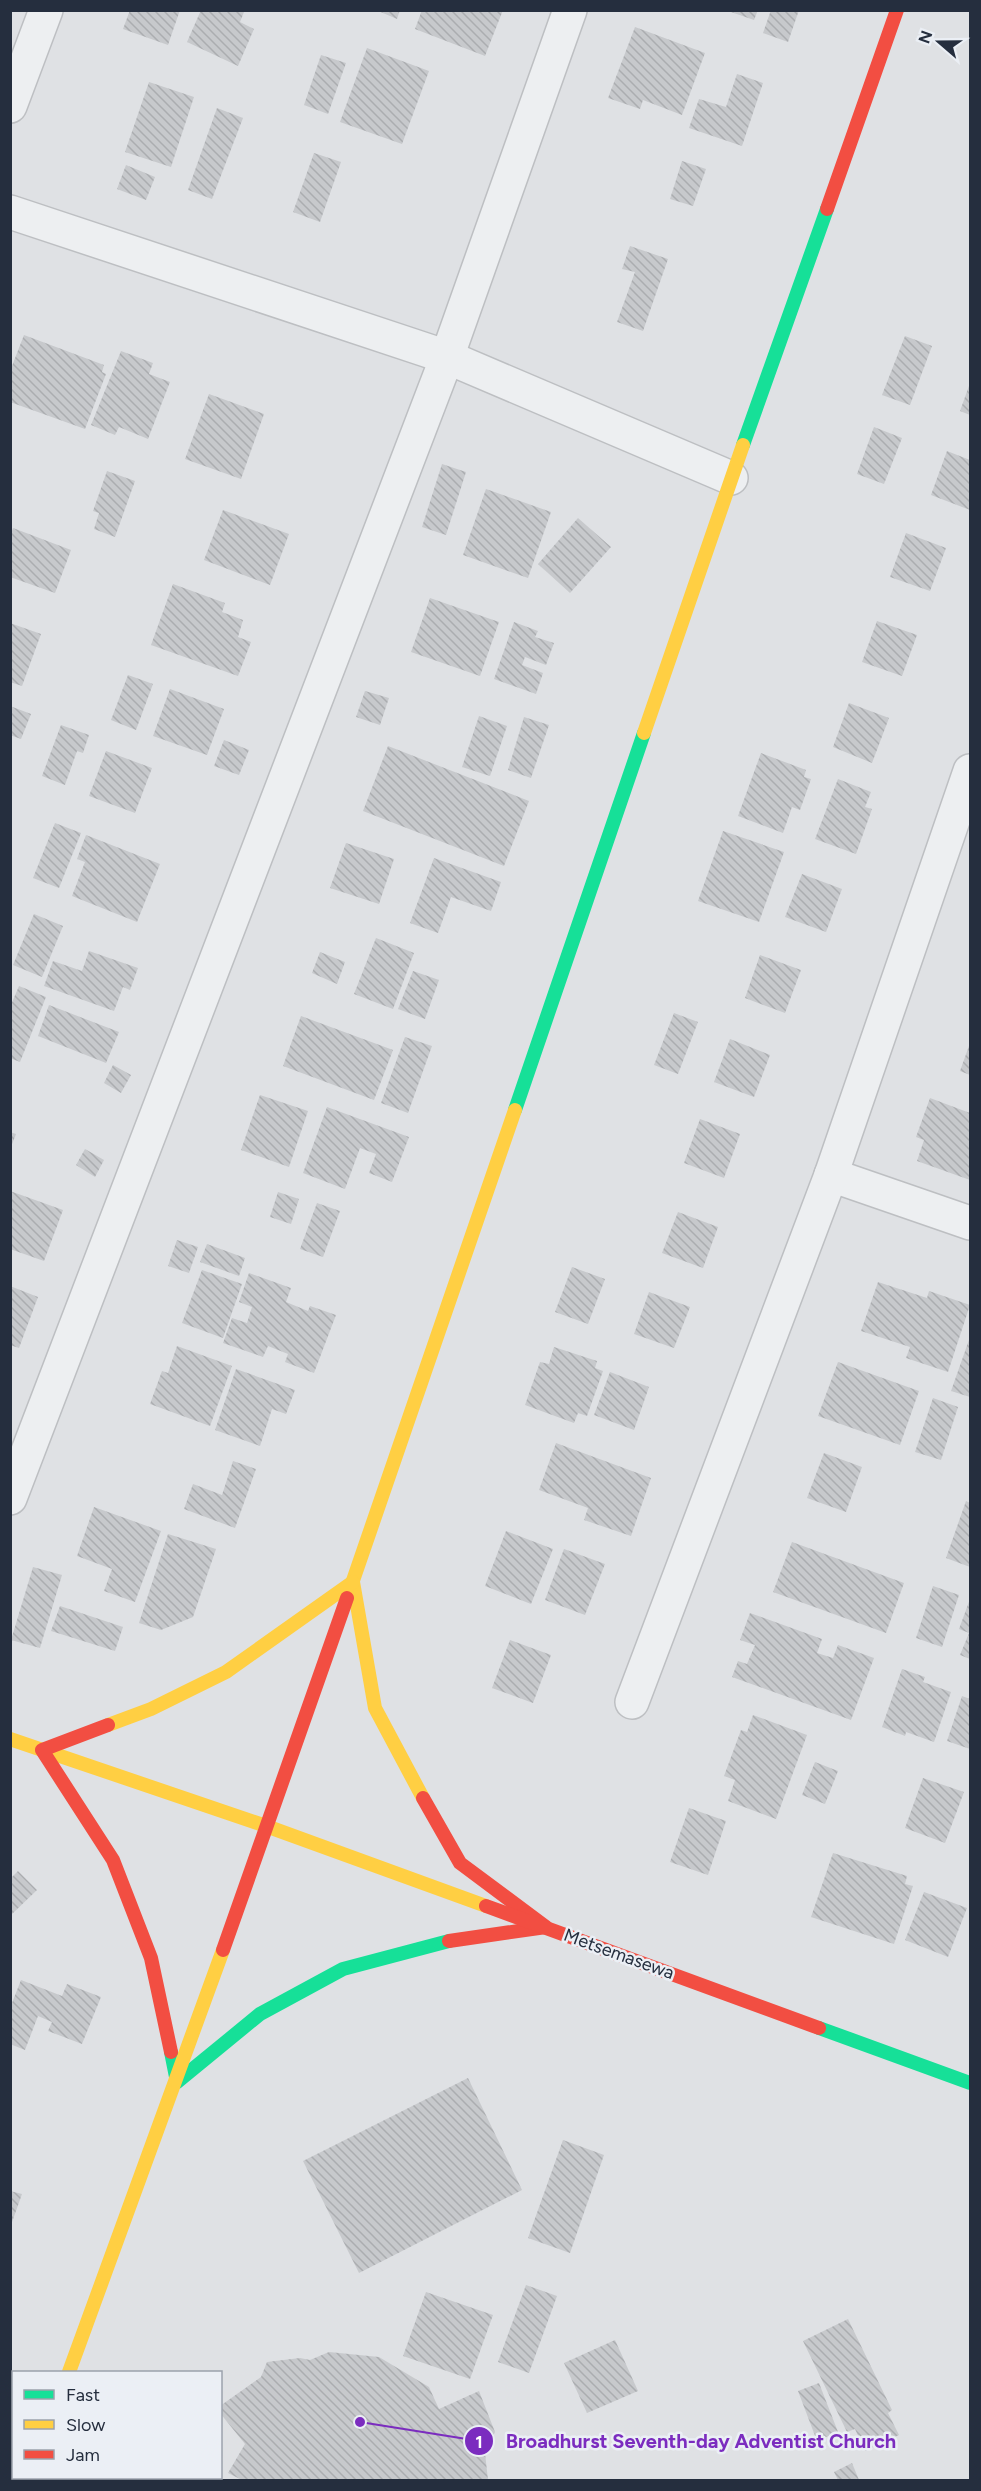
<svg xmlns="http://www.w3.org/2000/svg" width="981" height="2491" viewBox="0 0 981 2491" font-family="Figtree,sans-serif">
	<style>
		.building { fill: url(#building-back-hatch) }
		.lines { fill: none; stroke-linecap: round; stroke-linejoin: round }
		.street-casing { stroke: #bdbfc2; stroke-width: 36 }
		.street { stroke: #edeff1; stroke-width: 33 }
		.fast { stroke: #16e098; stroke-width: 14 }
		.slow { stroke: #ffcf43; stroke-width: 14 }
		.jam { stroke: #f24e42; stroke-width: 14 }
		.labels { text-anchor: middle; dominant-baseline: central; stroke-width: 5; stroke-linejoin: round; paint-order: stroke }
		.street-label { font-size: 18px; fill: #252e3e; stroke: #ebeff5 }
		.leader { fill: none; stroke: #7b2cbf; stroke-width: 2 }
		.callout-dot { fill: #7b2cbf; stroke: #ebeff5; stroke-width: 2 }
		.mark-label { font-size: 18px; text-anchor: middle; font-weight: bold; fill: #fff }
		.callout-label { font-size: 20px; text-anchor: middle; font-weight: bold; fill: #7b2cbf; stroke: #ebeff5; stroke-width: 5; stroke-linejoin: round; paint-order: stroke }
	</style>
	<defs>
		<pattern id="building-back-hatch" width="6" height="6" patternUnits="userSpaceOnUse" patternTransform="scale(1.5)"><rect width="6" height="6" fill="#c7c9cc"/><path d="M-1 5l2 2M0 0l6 6M5-1l2 2" fill="none" stroke="#abadb0"/></pattern>
	</defs>
	<rect width="100%" height="100%" fill="#dfe1e4"/>
	<g class="building">
		<path d="M130 10H180L168 45 123 29Z"/>
		<path d="M201 10 244 12 240 22 254 29 238 66 187 42Z"/>
		<path d="M376 10H400L397 19Z"/>
		<path d="M422 10H503L485 56 415 29Z"/>
		<path d="M731 10H758L754 20 731 12Z"/>
		<path d="M771 10H799L788 42 763 33Z"/>
		<path d="M635 27 705 53 682 115 643 100 640 109 608 98Z"/>
		<path d="M367 48 429 71 402 144 340 122Z"/>
		<path d="M321 55 346 63 328 114 304 105Z"/>
		<path d="M737 74 763 83 742 146 689 128 699 99 726 107Z"/>
		<path d="M149 82 194 97 171 167 125 152Z"/>
		<path d="M217 108 243 118 212 199 188 190Z"/>
		<path d="M314 153 341 162 320 222 293 212Z"/>
		<path d="M682 161 706 169 693 206 670 199Z"/>
		<path d="M126 165 155 177 146 200 117 189Z"/>
		<path d="M630 246 668 259 643 331 617 322 635 272 622 269Z"/>
		<path d="M24 335 104 365 102 372 106 374 85 429 10 402V371Z"/>
		<path d="M905 336 932 346 910 405 882 395Z"/>
		<path d="M121 351 153 363 149 374 170 382 148 439 119 427 115 435 91 425Z"/>
		<path d="M970 383V415L960 411Z"/>
		<path d="M209 394 264 414 241 479 185 459Z"/>
		<path d="M874 427 902 438 884 484 857 474Z"/>
		<path d="M947 451 970 460V510L931 495Z"/>
		<path d="M442 464 466 472 446 535 422 527Z"/>
		<path d="M107 471 135 481 115 537 94 529 99 513 93 511Z"/>
		<path d="M486 489 551 512 528 578 463 555Z"/>
		<path d="M223 510 289 534 270 585 204 560Z"/>
		<path d="M578 518 611 547 570 593 538 564Z"/>
		<path d="M13 528 71 550 55 593 10 577V536Z"/>
		<path d="M906 533 946 548 930 591 890 577Z"/>
		<path d="M173 584 225 603 222 612 243 620 238 637 251 642 238 676 151 645Z"/>
		<path d="M430 598 499 622 480 676 411 652Z"/>
		<path d="M877 621 917 635 902 676 862 662Z"/>
		<path d="M514 622 538 631 535 637 554 643 546 665 525 657 522 665 543 673 536 694 494 679Z"/>
		<path d="M10 623 41 634 22 686 10 682Z"/>
		<path d="M128 675 153 684 136 730 111 720Z"/>
		<path d="M170 689 224 709 207 755 153 736Z"/>
		<path d="M365 691 389 698 380 725 356 717Z"/>
		<path d="M849 703 889 718 872 763 833 747Z"/>
		<path d="M10 706 31 714 21 739 10 735Z"/>
		<path d="M479 716 507 726 490 776 462 767Z"/>
		<path d="M524 717 549 725 531 778 508 770Z"/>
		<path d="M61 725 89 735 83 753 77 751 65 785 42 776Z"/>
		<path d="M224 740 249 750 239 775 214 766Z"/>
		<path d="M388 746 529 801 504 866 363 811Z"/>
		<path d="M106 751 152 768 135 813 89 796Z"/>
		<path d="M761 753 806 770 804 777 811 779 800 810 792 807 783 833 738 816Z"/>
		<path d="M838 779 871 792 865 807 872 809 856 854 815 839Z"/>
		<path d="M55 823 81 833 59 888 33 878Z"/>
		<path d="M723 831 784 852 759 922 698 901Z"/>
		<path d="M86 835 160 864 137 922 72 896 85 862 77 859Z"/>
		<path d="M346 843 394 859 379 904 330 888Z"/>
		<path d="M434 858 501 882 491 911 451 897 438 933 410 923Z"/>
		<path d="M802 874 842 889 826 932 785 917Z"/>
		<path d="M34 914 63 926 42 977 13 965Z"/>
		<path d="M376 938 414 953 393 1009 354 994Z"/>
		<path d="M89 951 138 968 130 990 123 987 114 1011 44 986 53 961 82 971Z"/>
		<path d="M320 952 345 962 337 984 312 973Z"/>
		<path d="M760 955 801 970 785 1013 745 998Z"/>
		<path d="M413 971 439 980 425 1019 398 1009Z"/>
		<path d="M19 986 46 997 20 1062 10 1058V1007Z"/>
		<path d="M49 1005 119 1032 106 1063 38 1036Z"/>
		<path d="M674 1013 698 1022 678 1074 654 1065Z"/>
		<path d="M301 1016 393 1050 374 1100 283 1066Z"/>
		<path d="M405 1037 432 1046 408 1113 381 1103Z"/>
		<path d="M730 1039 770 1055 754 1097 714 1082Z"/>
		<path d="M970 1043V1075L960 1071Z"/>
		<path d="M113 1065 131 1075 121 1093 104 1083Z"/>
		<path d="M260 1095 308 1111 289 1167 241 1150Z"/>
		<path d="M930 1098 970 1113V1180L917 1161 924 1140 916 1137Z"/>
		<path d="M327 1107 409 1137 392 1182 369 1173 376 1154 360 1148 345 1189 303 1173Z"/>
		<path d="M700 1119 740 1134 724 1178 684 1163Z"/>
		<path d="M10 1132 16 1134 11 1147H10Z"/>
		<path d="M85 1149 104 1160 95 1177 76 1165Z"/>
		<path d="M10 1191 63 1210 44 1261 10 1249Z"/>
		<path d="M278 1192 299 1199 291 1224 270 1217Z"/>
		<path d="M317 1203 340 1211 323 1257 300 1249Z"/>
		<path d="M678 1212 718 1227 703 1268 662 1253Z"/>
		<path d="M177 1240 198 1247 189 1273 168 1266Z"/>
		<path d="M207 1244 245 1258 239 1276 200 1262Z"/>
		<path d="M572 1267 605 1279 588 1324 555 1312Z"/>
		<path d="M202 1270 242 1284 223 1338 182 1323Z"/>
		<path d="M249 1273 291 1288 286 1302 308 1311 310 1306 336 1315 314 1373 285 1362 288 1354 268 1346 263 1357 223 1343 232 1318 247 1323 252 1307 239 1302Z"/>
		<path d="M878 1282 927 1298 929 1291 970 1305 948 1372 906 1358 910 1347 861 1331Z"/>
		<path d="M10 1286 38 1297 19 1348 10 1345Z"/>
		<path d="M649 1292 690 1307 674 1348 634 1334Z"/>
		<path d="M970 1337V1397L951 1391Z"/>
		<path d="M177 1346 232 1366 210 1426 150 1404 162 1371 168 1373Z"/>
		<path d="M554 1347 597 1361 595 1368 603 1371 587 1416 578 1413 574 1423 525 1405 540 1362 549 1364Z"/>
		<path d="M838 1362 919 1391 900 1445 818 1416Z"/>
		<path d="M236 1369 295 1390 286 1414 272 1409 260 1446 215 1430Z"/>
		<path d="M610 1372 649 1387 634 1430 594 1415Z"/>
		<path d="M933 1398 958 1407 941 1460 915 1452Z"/>
		<path d="M556 1443 651 1478 631 1536 584 1520 588 1508 539 1490Z"/>
		<path d="M824 1453 862 1467 846 1512 807 1498Z"/>
		<path d="M233 1461 256 1469 235 1528 184 1509 193 1484 222 1495Z"/>
		<path d="M966 1501 970 1503V1567L946 1558Z"/>
		<path d="M94 1507 161 1531 135 1602 104 1591 112 1569 77 1556Z"/>
		<path d="M506 1531 553 1549 531 1604 485 1586Z"/>
		<path d="M168 1534 216 1549 193 1617 161 1630 139 1623Z"/>
		<path d="M792 1542 904 1583 886 1633 773 1592Z"/>
		<path d="M564 1549 605 1564 585 1615 545 1600Z"/>
		<path d="M33 1567 62 1575 40 1648 11 1640Z"/>
		<path d="M933 1586 959 1595 942 1647 916 1638Z"/>
		<path d="M970 1599V1659L960 1655 969 1633 959 1629Z"/>
		<path d="M60 1606 123 1627 115 1651 51 1631Z"/>
		<path d="M750 1613 822 1639 817 1653 833 1658 838 1645 874 1658 851 1720 732 1677 738 1661 747 1664 755 1645 740 1640Z"/>
		<path d="M510 1640 551 1655 533 1703 492 1688Z"/>
		<path d="M902 1669 925 1677 923 1682 951 1692 934 1742 906 1732 905 1736 882 1727Z"/>
		<path d="M962 1696 970 1699V1749L947 1741Z"/>
		<path d="M753 1715 807 1735 776 1819 728 1801 735 1780 724 1776 741 1730 747 1732Z"/>
		<path d="M815 1762 838 1771 825 1804 802 1795Z"/>
		<path d="M923 1778 964 1792 945 1843 905 1828Z"/>
		<path d="M689 1808 726 1821 708 1875 670 1862Z"/>
		<path d="M833 1853 907 1876 905 1884 913 1886 894 1944 811 1917Z"/>
		<path d="M18 1871 37 1890 10 1916V1879Z"/>
		<path d="M924 1892 967 1908 948 1957 905 1940Z"/>
		<path d="M21 1980 62 1996 67 1984 101 1997 82 2044 48 2031 52 2022 38 2016 25 2050 10 2044V2008Z"/>
		<path d="M468 2078 522 2190 359 2273 303 2161Z"/>
		<path d="M563 2140 604 2155 570 2253 528 2238Z"/>
		<path d="M10 2191 22 2194 11 2225H10Z"/>
		<path d="M526 2285 557 2296 529 2373 498 2362Z"/>
		<path d="M426 2292 493 2315 470 2379 403 2356Z"/>
		<path d="M848 2319 892 2410 888 2413 899 2435 865 2451 855 2429 847 2432 803 2341Z"/>
		<path d="M615 2340 638 2391 587 2413 564 2363Z"/>
		<path d="M329 2352 379 2357 429 2387 439 2409 479 2391 495 2432 485 2453 488 2480H242L228 2473 245 2444 220 2413V2406L261 2377 267 2362 300 2358 310 2360Z"/>
		<path d="M819 2383 838 2432 817 2441 798 2391Z"/>
		<path d="M852 2463 859 2480H838L834 2472Z"/>
	</g>
	<g class="lines">
		<g class="street-casing">
			<g id="street">
				<path d="M10 106 46 10"/>
				<path d="M10 212 447 357 731 478"/>
				<path d="M831 1175 970 1223"/>
				<path d="M10 1498 447 357 570 10"/>
				<path d="M632 1702 831 1175 970 771"/>
			</g>
		</g>
		<use href="#street" class="street"/>
		<g class="fast">
			<path d="M743 445 827 209"/>
			<path d="M515 1110 644 733"/>
			<path d="M819 2028 970 2083"/>
			<path d="M171 2052 177 2082 260 2014 343 1969 449 1941"/>
		</g>
		<g class="slow">
			<path d="M644 733 743 445"/>
			<path d="M353 1582 375 1708 423 1798"/>
			<path d="M347 1598 515 1110"/>
			<path d="M108 1725 151 1709 226 1672 353 1582"/>
			<path d="M10 1739 266 1826 486 1906"/>
			<path d="M69 2372 223 1950"/>
		</g>
		<g class="jam">
			<path d="M827 209 897 10"/>
			<path d="M108 1725 42 1750 113 1860 151 1958 171 2052"/>
			<path d="M423 1798 460 1863 546 1927 449 1941"/>
			<path d="M486 1906 819 2028"/>
			<path d="M223 1950 347 1598"/>
			<path d="M29 2480 30 2478"/>
		</g>
	</g>
	<g class="labels">
		<g class="street-label">
			<text transform="translate(619 1954) rotate(20)">Metsemasewa</text>
		</g>
	</g>
	<path class="leader" d="M360 2422L479 2441"/>
	<g class="callout-dot">
		<circle cx="360" cy="2422" r="6"/>
		<circle cx="479" cy="2441" r="15"/>
	</g>
	<g class="mark-label">
		<text x="479" y="2448">1</text>
	</g>
	<g class="callout-label">
		<text x="701" y="2448">Broadhurst Seventh-day Adventist Church</text>
	</g>
	<rect width="981" height="2491" fill="none" stroke="#252e3e" stroke-width="24"/>
	<rect x="12" y="2371" width="210" height="108" fill="#ebeff5" stroke="#9ca2ac" stroke-width="1.5"/>
	<rect x="24" y="2390" width="30" height="9" fill="#16e098" stroke="#9ca2ac" stroke-width="1.5"/>
	<text x="66" y="2401" font-size="18" fill="#252e3e">Fast</text>
	<rect x="24" y="2420" width="30" height="9" fill="#ffcf43" stroke="#9ca2ac" stroke-width="1.5"/>
	<text x="66" y="2431" font-size="18" fill="#252e3e">Slow</text>
	<rect x="24" y="2450" width="30" height="9" fill="#f24e42" stroke="#9ca2ac" stroke-width="1.5"/>
	<text x="66" y="2461" font-size="18" fill="#252e3e">Jam</text>
	<g transform="translate(939 42) rotate(290)" stroke="#ebeff5" stroke-width="4.5" paint-order="stroke">
	<path d="M0-4.5L10 22L0 15L-10 22Z" fill="#252e3e"/>
	<text y="-9" font-size="16" font-weight="bold" text-anchor="middle" fill="#252e3e">N</text>
	</g>
</svg>
